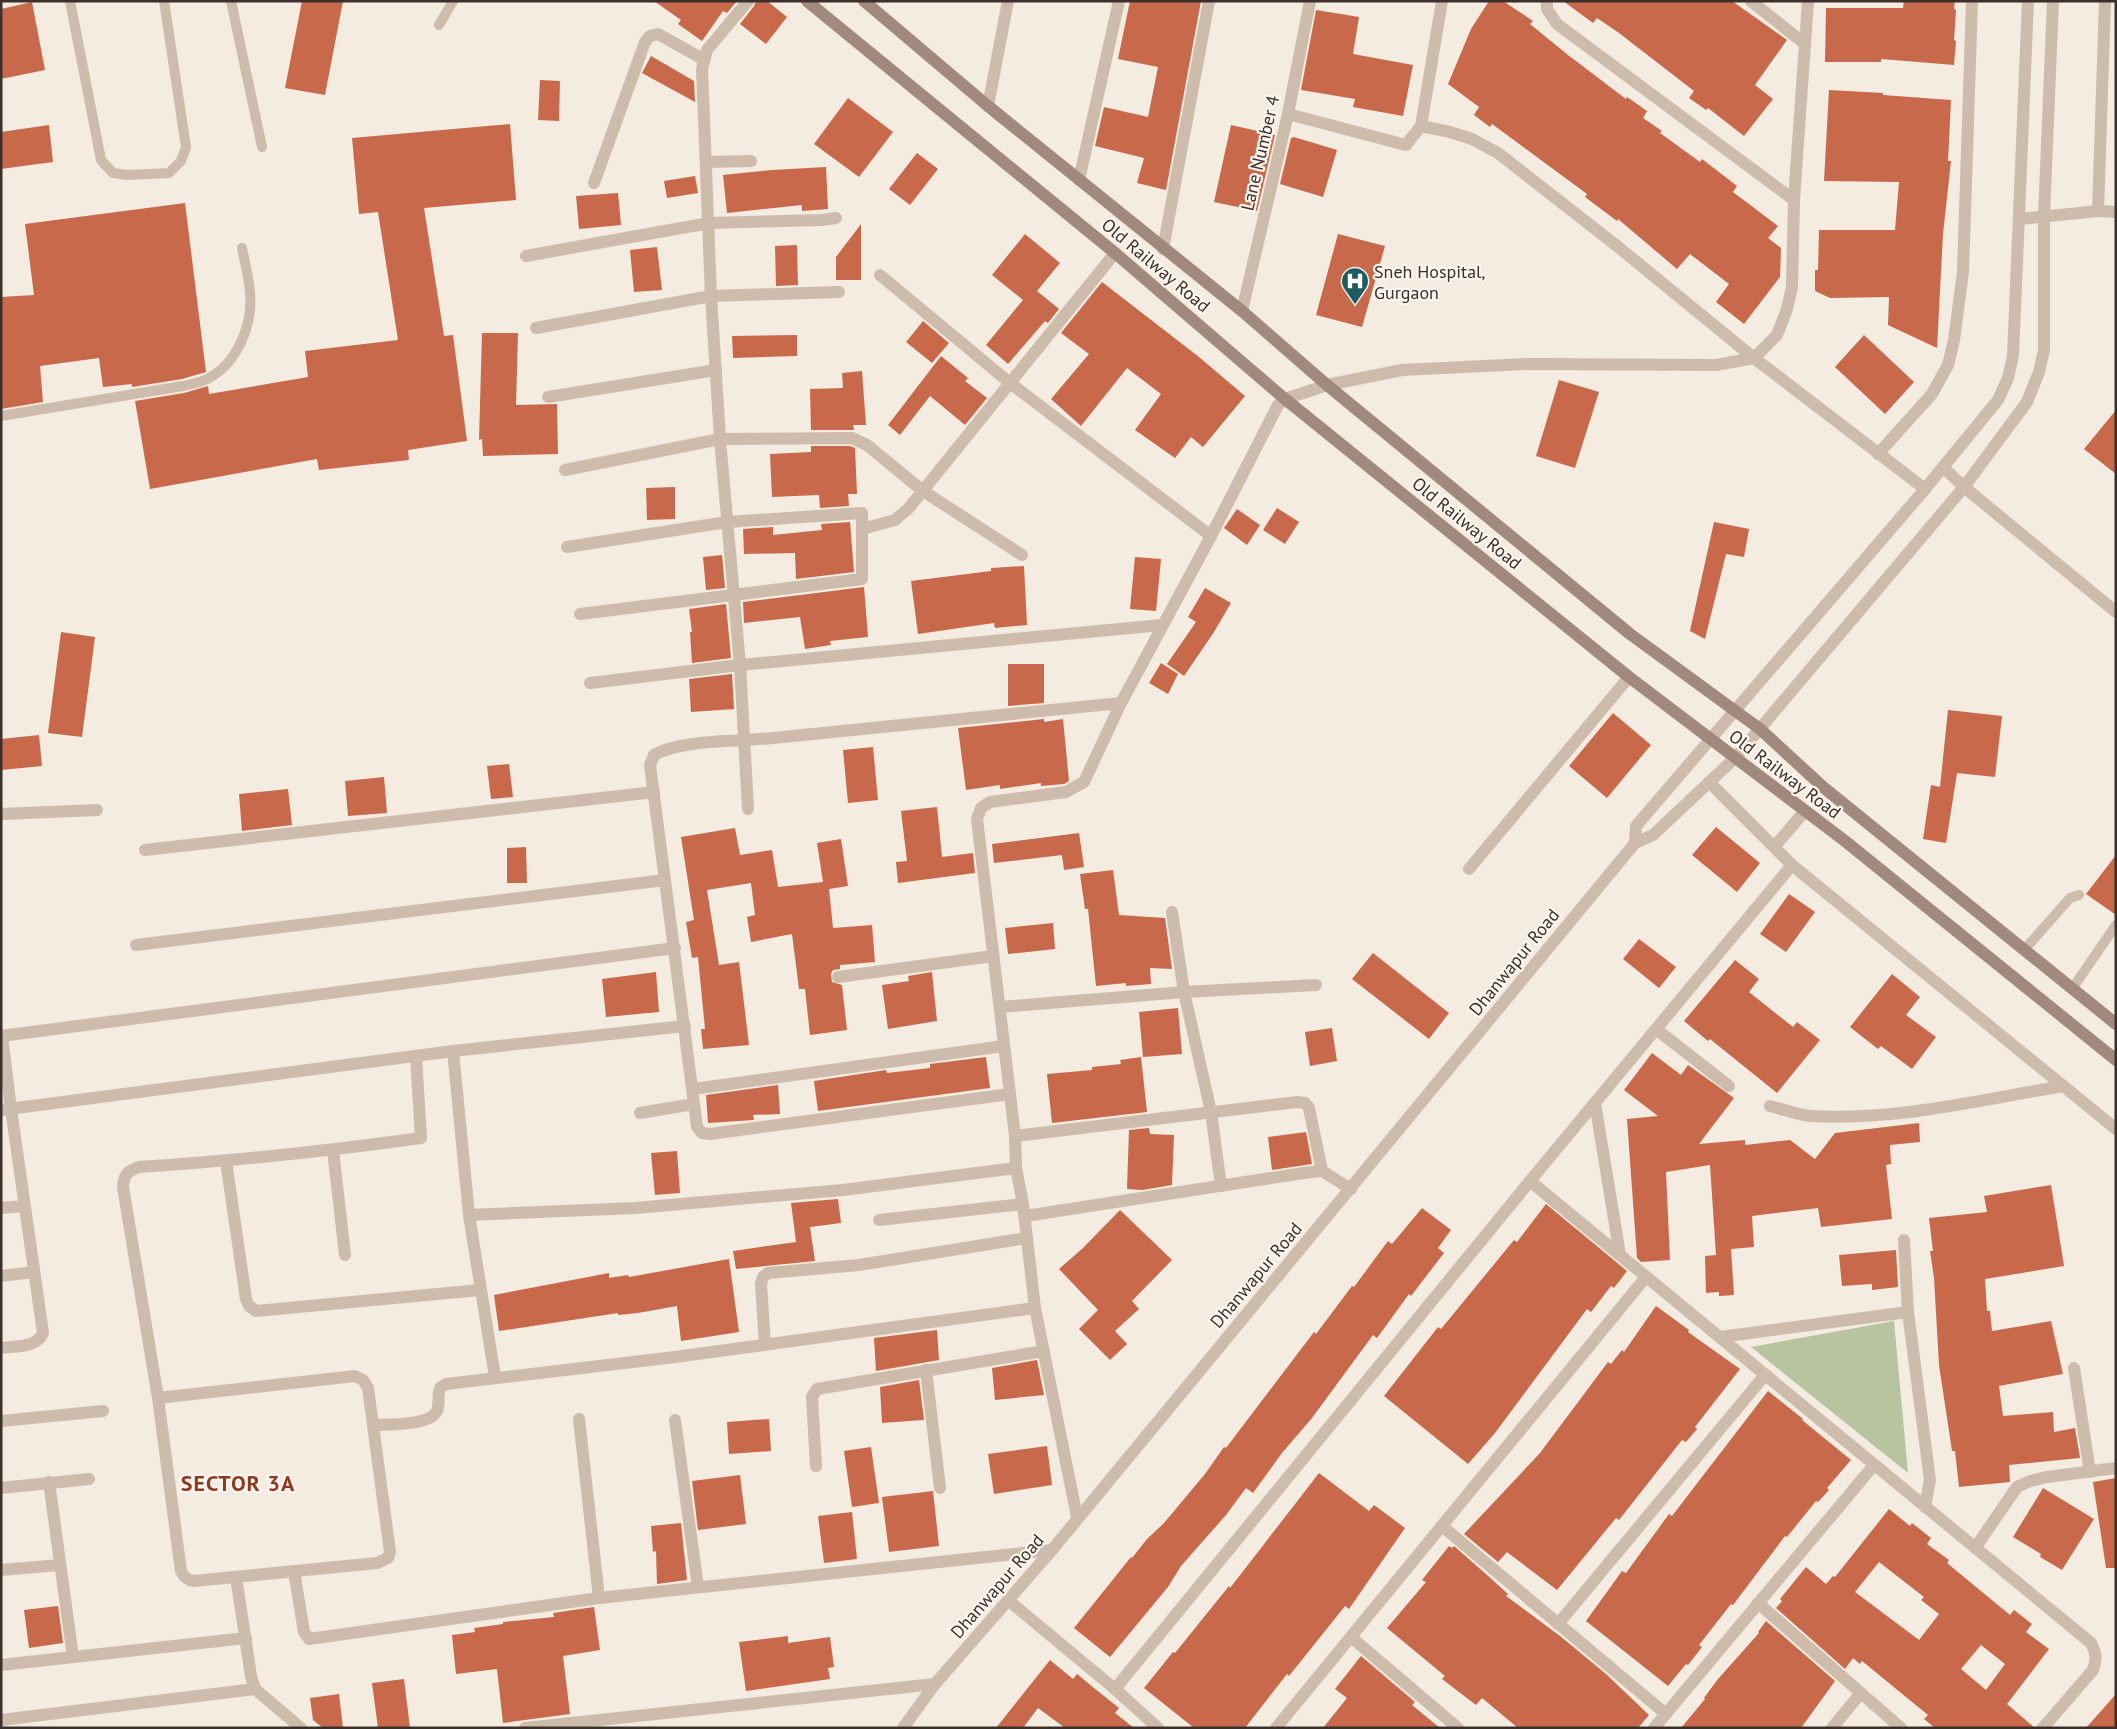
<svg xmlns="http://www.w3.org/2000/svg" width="2117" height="1729" viewBox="0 0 2117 1729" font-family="'PT Sans',sans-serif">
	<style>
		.green { fill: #b8c4a0 }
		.building { fill: #c8694b; fill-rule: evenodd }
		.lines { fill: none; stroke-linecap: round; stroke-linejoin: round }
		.service { stroke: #cdbbac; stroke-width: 10 }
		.minor { stroke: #cdbbac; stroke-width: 12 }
		.tertiary { stroke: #cdbbac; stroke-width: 12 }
		.secondary { stroke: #a18a7d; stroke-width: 12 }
		.labels { text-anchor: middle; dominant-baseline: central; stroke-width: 4.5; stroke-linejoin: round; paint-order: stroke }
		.street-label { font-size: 18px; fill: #3b302b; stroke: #fbf5ee }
		.poi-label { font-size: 18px; fill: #3b302b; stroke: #fbf5ee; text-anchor: start }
		.district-label { font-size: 22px; font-weight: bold; letter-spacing: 1px; fill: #8c3b22; stroke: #fbf5ee }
	</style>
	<rect width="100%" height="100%" fill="#f4ebe1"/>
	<path class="green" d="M1894 1321 1908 1473 1751 1347Z"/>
	<g class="building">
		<path d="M302 1H343L325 95 285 88Z"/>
		<path d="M654 1H737L727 13 723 11 702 41 678 24 681 20Z"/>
		<path d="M756 1H767L787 17 766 44 740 24 754 6Z"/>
		<path d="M1130 1H1201L1166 190 1137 183 1144 158 1095 146 1104 107 1148 117 1158 67 1118 59Z"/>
		<path d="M1489 1H1503L1533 21 1530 24 1568 55 1626 99 1627 97 1647 111 1643 118 1662 131 1660 133 1700 162 1702 159 1737 186 1733 192 1778 226 1768 238 1781 248 1780 277 1744 324 1716 302 1729 284 1690 254 1677 269 1618 219 1617 221 1585 197 1587 194 1492 124 1490 127 1474 115 1479 107 1448 84 1471 29Z"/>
		<path d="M1563 1H1732L1787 40 1755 85 1773 99 1744 136 1708 108 1706 110 1689 98 1694 91 1619 33 1597 18 1593 23Z"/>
		<path d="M1904 1H1955L1954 9 1956 10 1954 40 1956 41 1954 65 1881 59V62H1825L1826 8H1903Z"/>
		<path d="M32 2 45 70 1 79V9Z"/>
		<path d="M1316 10 1359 17 1353 54 1413 65 1403 116 1353 107 1355 99 1301 90Z"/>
		<path d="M651 56 694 81 695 102 642 73Z"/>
		<path d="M540 80 560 81 559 121 538 120Z"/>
		<path d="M1829 90 1883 93V95L1951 100 1948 161H1951L1943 234 1937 348 1888 325 1889 297 1830 298 1815 291V270H1818L1819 230H1895L1899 182 1824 181Z"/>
		<path d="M848 98 893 132 859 177 814 144Z"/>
		<path d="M510 124 516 200 424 208 444 336 453 335 467 441 408 450 409 460 319 470 317 459 150 489 135 401 184 393 208 386 209 394 308 377 305 351 398 340 378 212 359 214 352 138Z"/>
		<path d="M49 125 53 162 1 169V132Z"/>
		<path d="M1231 125 1275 135 1257 211 1214 202Z"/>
		<path d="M1294 137 1337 150 1323 197 1280 184 1291 138Z"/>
		<path d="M917 153 938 169 910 205 889 189Z"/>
		<path d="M826 167 828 209 802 211V205L727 213 723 175 772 170Z"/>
		<path d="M695 176 698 193 667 198 664 181Z"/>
		<path d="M618 193 621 225 579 229 576 196Z"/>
		<path d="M185 203 206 372 182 379 132 387V384L103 387 99 358 40 366 43 402 1 409V297L34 295 25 224Z"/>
		<path d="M861 224V280H836V257Z"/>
		<path d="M1025 234 1060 263 1037 291 1059 309 1048 323 1045 321 1008 364 986 345 1023 300 992 275Z"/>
		<path d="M1338 234 1385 246 1362 327 1316 315Z"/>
		<path d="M797 245 798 285 776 286 775 246Z"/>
		<path d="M657 247 662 290 634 292 630 250Z"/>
		<path d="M1102 282 1199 357 1245 396 1203 447 1191 437 1175 458 1135 430 1161 394 1127 368 1081 426 1051 399 1089 354 1061 333Z"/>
		<path d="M923 321 949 343 932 363 906 342Z"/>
		<path d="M482 333H518L516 405 557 404 558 454 483 456 482 439 479 440Z"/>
		<path d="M797 335V356L733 358 732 336Z"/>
		<path d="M1864 335 1914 382 1885 414 1835 367Z"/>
		<path d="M941 356 968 378 965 381 987 398 965 425 930 396 900 435 888 425Z"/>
		<path d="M862 371 866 425H853L854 430H811L810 389 843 388 842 373Z"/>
		<path d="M1559 380 1599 392 1575 468 1536 456Z"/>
		<path d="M2116 410V474L2084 449Z"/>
		<path d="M811 446H850L855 448 857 494H848L849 506 820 508 819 495 772 497 770 454 811 452Z"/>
		<path d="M675 487V519L647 520 646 488Z"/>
		<path d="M1277 508 1299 522 1285 544 1263 530Z"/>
		<path d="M1237 509 1260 525 1247 545 1224 528Z"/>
		<path d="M850 522 854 572 796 579 795 553 744 554 743 529 773 527V535L822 530 821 524Z"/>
		<path d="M1714 522 1749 529 1744 557 1726 554 1705 639 1690 631Z"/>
		<path d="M722 555 725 588 706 590 703 557Z"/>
		<path d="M1135 557 1161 559 1156 611 1130 609Z"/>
		<path d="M1024 566 1027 625 995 628 994 623 918 634 911 581 991 571V568Z"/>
		<path d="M864 587 868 637 830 641 831 645 805 649 800 617 744 623 743 602Z"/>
		<path d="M1205 588 1231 603 1214 632 1184 676 1167 664 1196 622 1188 617Z"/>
		<path d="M726 604 731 658 692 663 690 632H692L689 609Z"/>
		<path d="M61 632 95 637 82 737 48 733Z"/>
		<path d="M1161 663 1178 674 1168 694 1149 683Z"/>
		<path d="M1008 664H1044V703L1008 706Z"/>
		<path d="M732 674 734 709 691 712 689 679Z"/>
		<path d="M1948 710 2002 716 1995 777 1957 773 1946 843 1923 839 1931 785 1940 787Z"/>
		<path d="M1613 713 1651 745 1607 798 1569 766Z"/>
		<path d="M1044 719V722L1063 719 1069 781 1064 784 1041 786V783L1000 789V785L966 790 958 728Z"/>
		<path d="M39 735 42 766 1 770V739Z"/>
		<path d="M873 747 878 800 848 803 843 750Z"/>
		<path d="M509 764 513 797 491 799 487 766Z"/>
		<path d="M384 777 387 813 348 816 345 781Z"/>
		<path d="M288 789 292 825 242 831 239 794Z"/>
		<path d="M937 807 942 857 973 853 975 873 898 883 896 862 907 861 901 811Z"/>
		<path d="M1716 827 1760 863 1737 892 1692 855Z"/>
		<path d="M735 828 740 855 772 850 778 887 823 882 817 843 841 839 848 886 829 889 833 928 872 925 875 962 840 965V969L833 970 831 974 832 982 842 985 847 1030 810 1035 805 989H799L792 934 751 942 747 917 755 915 751 883 707 890 719 965 739 962 749 1045 703 1049 701 1029H705L698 957 692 958 686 922 694 920 681 837Z"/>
		<path d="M1079 833 1084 867 1064 870 1062 855 994 863 992 844Z"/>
		<path d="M526 847 527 883H507V848Z"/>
		<path d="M2116 855V915L2086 894Z"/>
		<path d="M1113 870 1119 915 1165 918 1172 969 1150 968 1151 984 1126 986V983L1096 986 1088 909H1085L1080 874Z"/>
		<path d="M1789 894 1815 912 1786 952 1760 934Z"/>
		<path d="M1053 923 1055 949 1008 954 1005 928Z"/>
		<path d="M1639 939 1676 967 1659 988 1623 959Z"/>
		<path d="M1373 953 1449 1013 1429 1039 1352 979Z"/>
		<path d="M1735 960 1759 979 1749 992 1793 1027 1797 1022 1820 1040 1777 1093 1710 1039 1708 1041 1684 1021Z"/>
		<path d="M656 972 659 1012 606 1017 602 979Z"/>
		<path d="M932 972 937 1021 888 1029 882 985 909 981 908 976Z"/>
		<path d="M1892 974 1920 997 1906 1015 1936 1037 1912 1069 1881 1046 1878 1049 1850 1027Z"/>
		<path d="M1178 1008 1182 1054 1143 1057 1139 1012Z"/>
		<path d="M1332 1028 1337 1061 1310 1066 1305 1032Z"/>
		<path d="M1652 1053 1681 1075 1688 1065 1734 1098 1699 1144 1745 1140V1145L1790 1140 1815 1159 1835 1133 1919 1123 1920 1142 1890 1145 1891 1164 1886 1165 1892 1219 1821 1227 1818 1208 1752 1216 1754 1247 1731 1249 1734 1295 1719 1296V1292L1706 1293 1705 1256 1716 1255 1710 1165 1666 1172 1670 1260 1641 1262 1637 1258 1627 1119 1658 1116 1624 1090Z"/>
		<path d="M986 1057 990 1088 818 1111 814 1081 886 1070 887 1073 930 1068V1064Z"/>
		<path d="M1141 1057 1147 1112 1052 1123 1047 1074 1092 1070V1067L1121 1064 1120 1060Z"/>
		<path d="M778 1085 780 1114 753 1115 754 1120 708 1123 706 1095Z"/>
		<path d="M1149 1128 1150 1134 1174 1135 1172 1185 1142 1190 1127 1189 1129 1130Z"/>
		<path d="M1306 1132 1312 1164 1272 1170 1268 1137Z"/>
		<path d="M677 1151 680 1193 655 1195 651 1153Z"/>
		<path d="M2051 1185 2064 1266 1985 1279 1987 1311H1990L1992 1331 2051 1321 2063 1374 1999 1386 2003 1416 2053 1412 2054 1432 2075 1428 2080 1458 2009 1465 2010 1482 1959 1487 1955 1451H1952L1939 1365 1934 1278 1930 1251H1933L1929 1218 1987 1212 1984 1196Z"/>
		<path d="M838 1199 841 1223 810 1227 815 1261 736 1269 733 1251 796 1242 791 1203Z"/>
		<path d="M1546 1204 1627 1271 1614 1288 1611 1286 1591 1312 1587 1309 1495 1433 1468 1464 1384 1396 1438 1327 1441 1329 1514 1240 1517 1242Z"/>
		<path d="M1422 1208 1451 1230 1438 1248 1444 1253 1411 1296 1409 1294 1377 1338 1373 1335 1312 1418 1282 1453 1253 1493 1246 1488 1226 1515 1181 1566 1168 1587 1110 1657 1074 1628 1131 1557 1132 1558 1147 1539 1164 1523 1205 1474 1224 1447 1226 1448 1314 1332 1316 1334 1352 1286 1354 1287 1388 1241 1392 1244Z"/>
		<path d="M1120 1210 1172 1260 1132 1301 1139 1309 1115 1331 1127 1344 1110 1360 1079 1329 1098 1310 1059 1269 1083 1248Z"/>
		<path d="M1896 1250 1898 1287 1872 1290V1284L1842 1286 1839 1255Z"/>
		<path d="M729 1259 739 1332 681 1341 677 1306 638 1313 618 1315V1313L499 1331 494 1295 609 1273V1278L628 1275 629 1277Z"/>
		<path d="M1656 1306 1689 1330 1688 1332 1740 1369 1695 1427 1697 1429 1686 1442 1682 1440 1619 1520 1616 1518 1557 1590 1507 1552 1498 1562 1464 1534 1540 1453 1608 1362 1611 1364 1622 1350 1624 1352Z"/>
		<path d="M937 1330 939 1360 876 1371 874 1338Z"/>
		<path d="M1037 1360 1044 1395 995 1400 992 1368Z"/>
		<path d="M919 1380 924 1420 882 1423 880 1387Z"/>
		<path d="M1768 1391 1803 1419 1802 1420 1851 1460 1827 1488 1829 1490 1818 1502 1816 1501 1787 1537 1785 1536 1733 1605 1731 1604 1699 1645 1702 1647 1688 1665 1686 1664 1668 1686 1586 1621 1622 1571 1626 1573 1669 1514 1672 1516Z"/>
		<path d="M769 1419 771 1451 729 1454 727 1422Z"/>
		<path d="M1047 1446 1052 1485 994 1494 988 1454Z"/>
		<path d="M871 1447 879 1503 852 1507 844 1451Z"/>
		<path d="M1319 1473 1369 1511 1374 1505 1405 1528 1349 1609 1345 1606 1289 1676 1287 1674 1245 1728H1194L1144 1688 1173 1652 1175 1653 1229 1586 1230 1588 1244 1570Z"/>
		<path d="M740 1475 746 1524 698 1530 692 1481Z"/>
		<path d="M2116 1478V1568H2106L2093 1482Z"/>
		<path d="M2043 1488 2094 1519 2062 1570 2040 1557 2041 1554 2013 1537Z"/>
		<path d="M933 1491 939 1546 889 1552 882 1497Z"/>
		<path d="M1889 1509 1910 1526 1912 1523 1931 1538 1927 1544 1949 1560 1947 1563 2010 1615 2014 1610 2032 1624 2026 1632 2049 1649 2007 1704 2035 1728H1935L1924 1719 1928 1715 1862 1661 1860 1664 1853 1658 1845 1669 1776 1608 1782 1601 1780 1599 1806 1567 1826 1584 1833 1576 1835 1577ZM1879 1562 1924 1597 1921 1600 1939 1614 1919 1640 1855 1592ZM1981 1645 2005 1664 1986 1690 1961 1669Z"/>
		<path d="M852 1512 857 1559 824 1563 818 1516Z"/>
		<path d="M681 1523 687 1580 657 1584 656 1551 653 1552 651 1526Z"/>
		<path d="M1449 1546 1452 1548 1454 1546 1487 1575 1508 1594 1506 1596 1560 1636 1606 1674 1649 1715 1638 1728H1518L1482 1698 1476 1705 1442 1679 1445 1676 1387 1628 1426 1582 1422 1580Z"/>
		<path d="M58 1606 63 1643 29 1648 24 1610Z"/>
		<path d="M594 1607 600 1650 563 1656 570 1714 503 1723 497 1669 456 1674 452 1635 475 1632 474 1628 503 1624V1622L554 1617 553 1613Z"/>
		<path d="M1766 1621 1835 1681 1801 1728H1681L1705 1699 1704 1698 1718 1679 1759 1633 1758 1632Z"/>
		<path d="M788 1636V1643L830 1637 834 1667 828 1668 830 1679 746 1691 739 1642Z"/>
		<path d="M1361 1656 1415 1702 1412 1705 1440 1728H1323L1347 1698 1335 1689Z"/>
		<path d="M1050 1660 1073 1679 1077 1674 1094 1688 1119 1708 1115 1713 1134 1728H1065L1038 1708 1023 1728H996Z"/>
		<path d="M404 1679 410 1728H378L372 1683Z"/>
		<path d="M339 1694 343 1728H323L313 1720 310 1698Z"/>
		<path d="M2116 1694V1728H2086Z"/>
	</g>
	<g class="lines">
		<g class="service">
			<path d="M70 1 101 160 113 173 128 175 169 173 181 161 186 147 164 1"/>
			<path d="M231 1 262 147"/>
			<path d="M439 25 453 1"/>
			<path d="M1 416 183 386C191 384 201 383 209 378 237 363 253 325 250 293 249 278 245 263 242 248"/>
			<path d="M2025 949 2070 898 2079 895"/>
			<path d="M2072 989 2116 925"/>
		</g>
		<g class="minor">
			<path d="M748 1 707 50 702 69 711 296 720 439 740 665 748 809"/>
			<path d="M1547 1V9L1557 24 1794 200"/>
			<path d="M1751 1 1805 44"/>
			<path d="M988 106 1008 1"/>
			<path d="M1288 114 1406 145 1421 126 1442 1"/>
			<path d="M1421 126 1450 132 1472 139 1498 153 1617 246 1754 358 1925 489"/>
			<path d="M706 162 751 161"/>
			<path d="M1079 180 1119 1"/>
			<path d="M594 183 645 42 650 36 658 34 703 59"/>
			<path d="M2098 211 2105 1"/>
			<path d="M2019 219 2098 211 2116 212"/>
			<path d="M1163 249 1209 1"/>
			<path d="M526 256 709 223 822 220 836 218"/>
			<path d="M880 275 1010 383 1211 536"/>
			<path d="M1242 311 1288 114 1310 1"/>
			<path d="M536 328 711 296 839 292"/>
			<path d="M548 397 716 370"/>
			<path d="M1878 454 1932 394 1948 365 1954 340 1963 272 1972 1"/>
			<path d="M565 470 720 439 852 438 867 445 923 491 1022 555"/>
			<path d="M862 529 895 520 908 509 1115 253"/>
			<path d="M567 547 727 522 862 513V579L580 614"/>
			<path d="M590 683 740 665 1162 625"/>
			<path d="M1 814 97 810"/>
			<path d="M145 850 654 792"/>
			<path d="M1469 869 1629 677"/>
			<path d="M1172 912 1184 992 1211 1112 1221 1186"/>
			<path d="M136 945 665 880"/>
			<path d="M838 977 993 956"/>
			<path d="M1000 1007 1184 992 1316 985"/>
			<path d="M1656 1029 1729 1086"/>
			<path d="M1 1036 675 948"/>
			<path d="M453 1051 469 1215 495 1377"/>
			<path d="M693 1089 1004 1046"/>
			<path d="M1010 1094 710 1134 702 1133 697 1127 650 765 654 755C681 739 739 742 773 738 889 726 1005 715 1121 703"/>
			<path d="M1595 1103 1620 1255"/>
			<path d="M1770 1106C1783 1109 1797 1115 1810 1116 1895 1121 1980 1100 2063 1086"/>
			<path d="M1 1110 453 1051 685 1026"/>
			<path d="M640 1113 694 1104"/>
			<path d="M1015 1136 1297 1102 1305 1103 1309 1108 1322 1171"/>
			<path d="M333 1150 345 1255"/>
			<path d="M226 1161 246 1299 249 1306 256 1311 480 1290"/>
			<path d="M1530 1181 2091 1643C2096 1653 2097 1659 2093 1670L2043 1728"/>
			<path d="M1 1208 24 1206"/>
			<path d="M469 1215 635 1208 843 1190 1016 1168"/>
			<path d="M1025 1216 1304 1173 1322 1171 1351 1189"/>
			<path d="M879 1220 1023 1204"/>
			<path d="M1904 1240 1908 1312 1930 1480 1925 1507"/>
			<path d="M1 1276 34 1272"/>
			<path d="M1720 1337 1908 1312"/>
			<path d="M765 1345 761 1284 763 1277 768 1273 859 1265 1027 1238"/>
			<path d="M1 1348C16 1346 37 1348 43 1333L11 1109 2 1036"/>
			<path d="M2074 1368 2090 1472"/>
			<path d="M926 1370 940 1488"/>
			<path d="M158 1398 355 1376 363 1380 368 1388 390 1552 388 1558 377 1563 194 1581C187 1580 184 1577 181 1571L158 1398 123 1187C124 1175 127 1171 139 1167 234 1161 327 1151 421 1138L416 1056"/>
			<path d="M579 1419 599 1598"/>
			<path d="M675 1420 698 1587"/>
			<path d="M1 1421 103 1411"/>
			<path d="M374 1425C390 1424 429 1426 437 1411 440 1404 437 1395 440 1388L446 1384 675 1357 1035 1308"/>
			<path d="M816 1466 812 1397 817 1389 1044 1351"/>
			<path d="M49 1482 73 1657"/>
			<path d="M1 1488 89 1479"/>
			<path d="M1077 1517 1035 1308 1023 1204 1016 1168 1015 1136 977 819 981 808 990 802 1066 792 1084 782 1121 703 1211 536 1278 405 1285 399 1327 385 1402 370 1528 364 1716 365 1754 358 1777 335 1787 309 1792 287 1794 200 1808 1"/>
			<path d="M1442 1526 1666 1714"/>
			<path d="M1975 1548 2017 1487 2030 1481 2047 1477 2116 1468"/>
			<path d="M1 1570 60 1565"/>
			<path d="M294 1571 304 1632 309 1639 599 1598 1052 1550"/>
			<path d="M236 1577 251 1676 255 1689 301 1728"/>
			<path d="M1009 1601 1115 1689 1158 1728"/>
			<path d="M1758 1603 1901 1728"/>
			<path d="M1558 1624 1765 1375"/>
			<path d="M1351 1637 1458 1728"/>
			<path d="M1 1665 246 1638"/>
			<path d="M1115 1689 1530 1181 1792 865"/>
			<path d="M1 1720 255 1689"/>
			<path d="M525 1728 935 1684"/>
			<path d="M1276 1728 1646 1277"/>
			<path d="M1654 1728 1874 1465"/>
			<path d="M1832 1728 1860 1694"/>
		</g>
		<g class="tertiary">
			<path d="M1943 467 1964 487 2116 612"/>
			<path d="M1709 782 1792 865 2116 1129"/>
			<path d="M1635 843 1636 826 1925 489 1998 400 2008 378 2013 356 2028 1"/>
			<path d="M1774 847 1805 811"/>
			<path d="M903 1728 935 1684 1052 1550 1635 843 1653 835 1736 757 1964 487 2027 402 2039 372 2044 350V216L2053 1"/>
		</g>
		<g class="secondary">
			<path d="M807 1 1115 253 1285 399 1629 677 1845 841 2116 1060"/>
			<path d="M864 1 988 106 1242 311 1327 385 1630 634 1760 729 1823 787 2116 1024"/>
		</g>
	</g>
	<defs>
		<g id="hospital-pin" transform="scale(1.4375)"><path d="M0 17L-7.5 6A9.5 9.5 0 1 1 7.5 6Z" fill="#1f5a5e" stroke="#fbf5ee"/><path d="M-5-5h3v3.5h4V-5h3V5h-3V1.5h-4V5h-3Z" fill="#fff"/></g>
	</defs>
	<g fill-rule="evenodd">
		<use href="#hospital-pin" x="1355" y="281"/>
	</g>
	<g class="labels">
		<g class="street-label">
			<text transform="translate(1260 153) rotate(-77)">Lane Number 4</text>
			<text transform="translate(1156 265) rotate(40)">Old Railway Road</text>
			<text transform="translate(1467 523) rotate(39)">Old Railway Road</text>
			<text transform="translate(1785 774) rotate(37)">Old Railway Road</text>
			<text transform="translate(1514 962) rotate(-51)">Dhanwapur Road</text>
			<text transform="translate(1256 1275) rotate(-50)">Dhanwapur Road</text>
			<text transform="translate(997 1586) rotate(-49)">Dhanwapur Road</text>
		</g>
		<g class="poi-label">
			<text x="1374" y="271">Sneh Hospital,<tspan x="1374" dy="21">Gurgaon</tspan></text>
		</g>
		<g class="district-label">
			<text x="238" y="1483">SECTOR 3A</text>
		</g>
	</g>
	<rect width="2117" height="1729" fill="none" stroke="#3b302b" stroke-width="5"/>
</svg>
